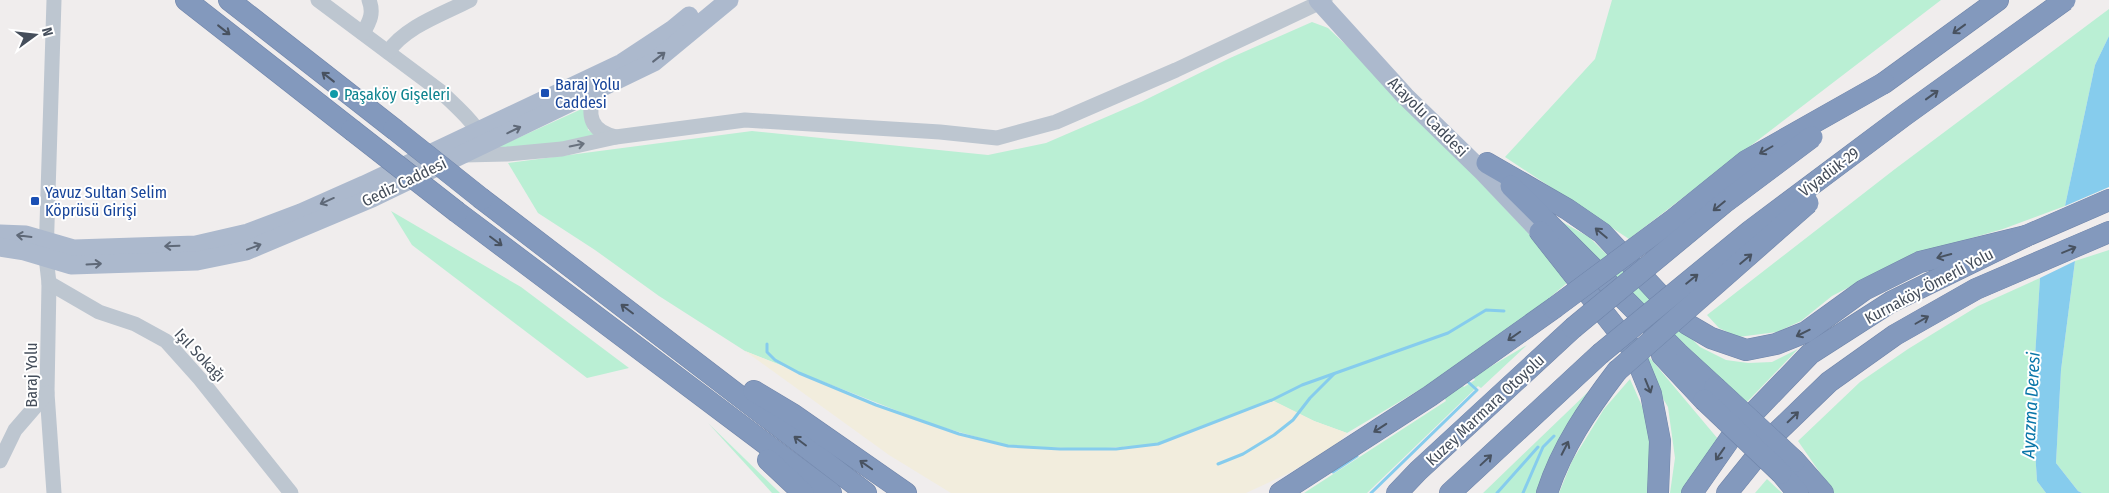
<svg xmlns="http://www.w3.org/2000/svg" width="2109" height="493" viewBox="0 0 2109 493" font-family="'Fira Sans Condensed',sans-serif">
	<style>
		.green { fill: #baefd4 }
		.sand { fill: #f2eddd }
		.water { fill: #86cced }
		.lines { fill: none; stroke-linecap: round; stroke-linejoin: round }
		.stream { stroke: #86cced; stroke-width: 3 }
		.highway-casing { stroke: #6f84a9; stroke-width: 22 }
		.minor { stroke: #bdc6d0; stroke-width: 15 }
		.major { stroke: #acb9cd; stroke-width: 19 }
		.highway { stroke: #8399bd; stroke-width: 21 }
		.highway-bridge-casing { stroke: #6f84a9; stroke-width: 22; stroke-linecap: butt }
		.highway-bridge { stroke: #8399bd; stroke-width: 21 }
		.oneway { stroke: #485260 }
		.oneway2 { stroke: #5f6978 }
		.oneway3 { stroke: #69727e }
		.transit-dot { fill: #1a4fb4; stroke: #fff; stroke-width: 2 }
		.culture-dot { fill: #0f9aa8; stroke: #fff; stroke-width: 2 }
		.labels { text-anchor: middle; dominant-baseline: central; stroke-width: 4; stroke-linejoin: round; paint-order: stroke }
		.transit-label { font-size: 16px; fill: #164399; stroke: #fff; text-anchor: start }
		.culture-label { font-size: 16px; fill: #0d838f; stroke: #fff; text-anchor: start }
		.street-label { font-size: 16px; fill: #454e5b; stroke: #fff }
		.water-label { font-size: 18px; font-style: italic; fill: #0a76a9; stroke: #fff }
	</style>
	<rect width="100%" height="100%" fill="#f0eded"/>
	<g class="green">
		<path d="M1612 0H1941L1629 239 1505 157 1595 59Z"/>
		<path d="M2109 9V36L2095 65 2065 206 2003 229 1909 256 1832 296 1801 321 1777 332 1738 337 1719 328 1707 315 1895 169Z"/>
		<path d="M1312 22 1328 28 1387 84 1537 242 1568 282 1525 319 1456 368 1347 433 1314 421 1271 400 1158 444 1132 447 1078 449 1008 446 931 424 745 351 659 296 595 250 538 213 508 163 752 131 988 155 1046 143 1141 102 1230 58Z"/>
		<path d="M586 107 588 130 600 138 489 151Z"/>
		<path d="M391 211 521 287 629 368 587 378 412 245Z"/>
		<path d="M1548 214 1589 237 1700 347 1726 360 1748 363 1772 362 1798 349 1746 403Z"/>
		<path d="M2109 250V493H2082L2078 491 2056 463 2061 370 2075 261Z"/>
		<path d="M2040 278 2032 404 2037 481 2046 493H1834L1798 441 1860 382 1908 349 1978 306Z"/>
		<path d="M1613 314 1718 439 1684 493H1670L1675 458 1668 407Z"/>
		<path d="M1527 345 1481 388 1478 386 1367 493H1304L1446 401 1444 397 1462 385 1464 387 1475 380 1473 377Z"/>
		<path d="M1630 379 1649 422 1650 476 1648 493H1559L1572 461 1604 409Z"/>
		<path d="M1589 391 1568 426 1538 493H1483Z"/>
		<path d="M708 423 780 493H772Z"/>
		<path d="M1767 479 1782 493H1755Z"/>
	</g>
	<path class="sand" d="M745 351 906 416 959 434 1008 446 1098 449 1158 444 1272 400 1314 421 1347 433 1335 447 1289 473 1246 493H951L889 455Z"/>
	<g class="water">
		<path d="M2109 36V187L2065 206 2095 65Z"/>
		<path d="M2075 261 2061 370 2056 463 2078 491 2082 493H2046L2037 481 2032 404 2040 278Z"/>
	</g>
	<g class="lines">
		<g class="stream">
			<path d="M767 344V352L775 360 799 373 876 405 959 434 1008 446 1060 449H1116L1158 444 1272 400 1302 385 1448 333 1486 310 1504 311"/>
			<path d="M1218 464 1243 454 1274 435 1293 420 1310 398 1334 374"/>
			<path d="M1333 472 1357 456"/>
			<path d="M1371 493 1477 390 1468 382"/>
			<path d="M1497 493 1538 447"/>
			<path d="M1523 493 1543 447 1554 436"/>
		</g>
		<g class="highway-casing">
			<g id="highway">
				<path d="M186 0 352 130"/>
				<path d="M229 0 394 129"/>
				<path d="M1884 83 1998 0"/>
				<path d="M1487 163 1567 209 1602 233 1687 324 1711 338 1746 350 1776 344 1806 332 1864 290 1920 262 2026 236"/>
				<path d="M1511 186 1678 353 1715 387"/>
				<path d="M482 199 866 493"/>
				<path d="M457 212 831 493"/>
				<path d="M1540 232 1633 350 1651 394 1660 441 1658 493"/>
				<path d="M1662 355 1704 400"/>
				<path d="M754 391 794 415 906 493"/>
				<path d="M768 460 803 493"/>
				<path d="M1795 461 1823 493"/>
				<path d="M1781 473 1798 493"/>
				<path d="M1280 493 1430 396 1554 308"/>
				<path d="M1397 493 1418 471 1573 328"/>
				<path d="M1450 493 1600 354"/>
				<path d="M1547 493C1562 447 1588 409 1617 371"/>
				<path d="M1692 493 1734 433 1810 354 1891 302 2026 236 2109 200"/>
				<path d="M1727 493 1773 436 1829 382 1895 335 1976 289 2109 232"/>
			</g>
		</g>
		<g class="minor">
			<path d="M54 0 46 257 49 283 47 393 54 493"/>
			<path d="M318 0 440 91C456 106 473 121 484 140"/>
			<path d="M363 33C370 21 374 13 369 0"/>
			<path d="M388 52C406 26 443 14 470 0"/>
			<path d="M594 91C587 116 590 131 616 137"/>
			<path d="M464 155 507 154 562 149 616 137 745 120 940 132 997 138 1056 122 1176 70 1325 0"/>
			<path d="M49 283 99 312 135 324 166 341 200 379 291 493"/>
			<path d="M0 461 15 430 47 393"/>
		</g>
		<g class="major">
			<path d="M1318 0 1405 96 1483 172 1540 232"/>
			<path d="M0 234 26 235 74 249 196 245 248 233 301 213 364 185 622 63 672 30 689 16"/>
			<path d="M0 247 24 251 71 265 197 261 246 251 372 198 654 62 729 0"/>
		</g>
		<use href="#highway" class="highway"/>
		<g class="highway-bridge-casing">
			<g id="highway-bridge">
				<path d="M394 129 482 199"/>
				<path d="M352 130 457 212"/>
				<path d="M1554 308 1674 219 1746 161 1884 83"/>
				<path d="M1573 328 1724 203 1812 137"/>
				<path d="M1600 354 1750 231 1905 115 2065 0"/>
				<path d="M1617 371 1808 203"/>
				<path d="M1715 387 1795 461"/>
				<path d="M1704 400 1781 473"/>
			</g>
		</g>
		<use href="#highway-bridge" class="highway-bridge"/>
	</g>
	<defs><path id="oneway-shaft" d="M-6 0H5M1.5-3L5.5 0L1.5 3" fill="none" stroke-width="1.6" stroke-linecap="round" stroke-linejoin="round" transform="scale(1.25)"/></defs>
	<g class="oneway">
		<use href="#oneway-shaft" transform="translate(1959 29) rotate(144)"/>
		<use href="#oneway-shaft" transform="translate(224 30) rotate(38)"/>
		<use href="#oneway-shaft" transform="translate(328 77) rotate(-142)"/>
		<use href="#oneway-shaft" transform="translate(1932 95) rotate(-36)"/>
		<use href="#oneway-shaft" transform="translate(1766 150) rotate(150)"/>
		<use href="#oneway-shaft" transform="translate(1719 206) rotate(141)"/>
		<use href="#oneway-shaft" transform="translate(1601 233) rotate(-140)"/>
		<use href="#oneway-shaft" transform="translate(496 241) rotate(37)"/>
		<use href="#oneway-shaft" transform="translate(2069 250) rotate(-23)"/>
		<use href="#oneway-shaft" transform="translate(1944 256) rotate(165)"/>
		<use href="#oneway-shaft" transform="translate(1746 259) rotate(-40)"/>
		<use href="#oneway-shaft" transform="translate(1692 279) rotate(-39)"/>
		<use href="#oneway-shaft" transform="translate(627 309) rotate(-143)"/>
		<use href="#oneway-shaft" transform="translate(1922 320) rotate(-30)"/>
		<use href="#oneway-shaft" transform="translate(1803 333) rotate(154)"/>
		<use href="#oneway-shaft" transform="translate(1514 336) rotate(145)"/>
		<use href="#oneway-shaft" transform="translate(1648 386) rotate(68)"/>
		<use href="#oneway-shaft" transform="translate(1793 417) rotate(-44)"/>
		<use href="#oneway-shaft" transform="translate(1380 428) rotate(147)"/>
		<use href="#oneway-shaft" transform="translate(800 441) rotate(-143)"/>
		<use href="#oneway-shaft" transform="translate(1565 448) rotate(-63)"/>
		<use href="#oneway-shaft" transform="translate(1720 454) rotate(125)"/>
		<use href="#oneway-shaft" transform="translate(1486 460) rotate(-43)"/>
		<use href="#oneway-shaft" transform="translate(866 465) rotate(-145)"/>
	</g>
	<g class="oneway2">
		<use href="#oneway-shaft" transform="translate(659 57) rotate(-38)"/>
		<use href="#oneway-shaft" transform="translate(514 130) rotate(-26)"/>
		<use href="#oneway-shaft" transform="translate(327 201) rotate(156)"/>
		<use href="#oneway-shaft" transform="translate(24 236) rotate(-173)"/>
		<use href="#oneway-shaft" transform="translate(172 246) rotate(178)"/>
		<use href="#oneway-shaft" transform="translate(254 247) rotate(-21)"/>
		<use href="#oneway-shaft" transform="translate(94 264) rotate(-3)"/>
	</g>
	<use class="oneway3" href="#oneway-shaft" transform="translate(577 145) rotate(-12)"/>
	<g class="transit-dot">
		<rect x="540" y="88" width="10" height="10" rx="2.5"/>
		<rect x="30" y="196" width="10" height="10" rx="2.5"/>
	</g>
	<circle class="culture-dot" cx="334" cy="94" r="5"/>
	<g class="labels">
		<g class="transit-label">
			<text x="555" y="84">Baraj Yolu<tspan x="555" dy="18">Caddesi</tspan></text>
			<text x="45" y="192">Yavuz Sultan Selim<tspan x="45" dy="18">Köprüsü Girişi</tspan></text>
		</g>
		<g class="culture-label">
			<text x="344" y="94">Paşaköy Gişeleri</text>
		</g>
		<g class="street-label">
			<text transform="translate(1428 117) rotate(45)">Atayolu Caddesi</text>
			<text transform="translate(1829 172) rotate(-37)">Viyadük-29</text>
			<text transform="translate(404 182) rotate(-26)">Gediz Caddesi</text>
			<text transform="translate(1929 286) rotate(-28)">Kurnaköy-Ömerli Yolu</text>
			<text transform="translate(200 355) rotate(47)">Işıl Sokağı</text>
			<text transform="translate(31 375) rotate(-90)">Baraj Yolu</text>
			<text transform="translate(1485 410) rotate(-43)">Kuzey Marmara Otoyolu</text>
		</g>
		<g class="water-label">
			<text transform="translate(2031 405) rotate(-87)">Ayazma Deresi</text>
		</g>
	</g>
	<g transform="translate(35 35) rotate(75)" stroke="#ffffff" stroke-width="4" paint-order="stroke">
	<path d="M0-4L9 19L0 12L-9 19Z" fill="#454e5b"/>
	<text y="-8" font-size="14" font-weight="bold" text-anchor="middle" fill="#454e5b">N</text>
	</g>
</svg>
